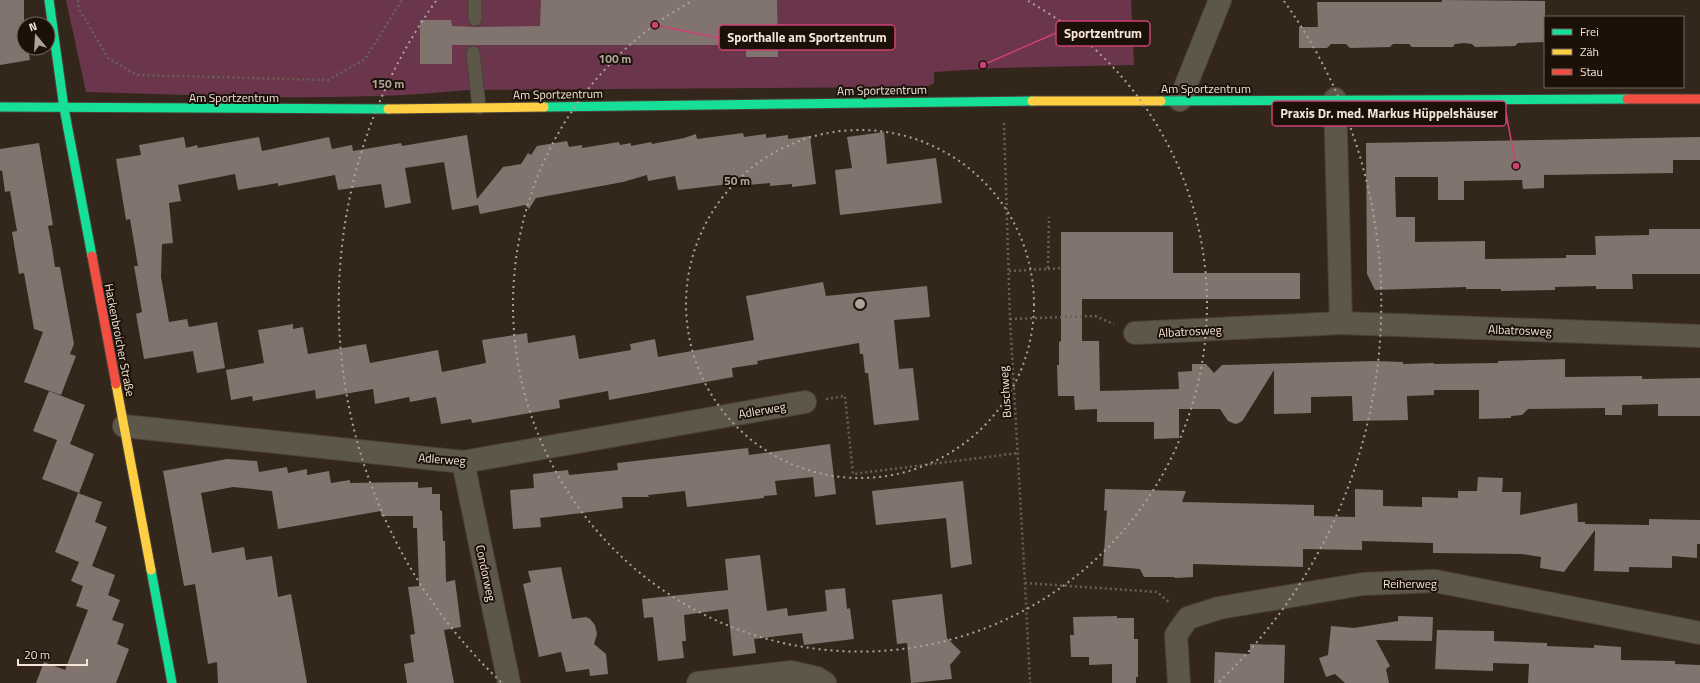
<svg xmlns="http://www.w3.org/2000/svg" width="1700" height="683" viewBox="0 0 1700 683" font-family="'Titillium Web',sans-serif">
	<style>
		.green { fill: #6b354b }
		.building { fill: #81736e }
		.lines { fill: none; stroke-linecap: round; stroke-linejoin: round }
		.lane-casing { stroke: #4c4238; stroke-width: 15 }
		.street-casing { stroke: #4c4238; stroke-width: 24 }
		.fast-casing { stroke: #4c4238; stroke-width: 11 }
		.slow-casing { stroke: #4c4238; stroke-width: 11 }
		.jam-casing { stroke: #4c4238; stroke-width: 11 }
		.path { stroke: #686157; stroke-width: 2.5; stroke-dasharray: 2 3; stroke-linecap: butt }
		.lane { stroke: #5d574a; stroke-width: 13 }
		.street { stroke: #5d574a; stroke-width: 22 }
		.fast { stroke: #16e098; stroke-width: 9 }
		.slow { stroke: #ffcf43; stroke-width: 9 }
		.jam { stroke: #f24e42; stroke-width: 9 }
		.ring { fill: none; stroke: #b0a296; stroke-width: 2; stroke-dasharray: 2 4 }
		.labels { text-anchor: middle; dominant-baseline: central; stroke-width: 4; stroke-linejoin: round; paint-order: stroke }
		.street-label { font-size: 12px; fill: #f4e5d8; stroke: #1c1109 }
		.centre { fill: #b0a296; stroke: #1c1109; stroke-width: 2 }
		.ring-label { font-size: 12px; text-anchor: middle; font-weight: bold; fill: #b0a296; stroke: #1c1109; stroke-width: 4; stroke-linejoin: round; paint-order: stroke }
		.leader { fill: none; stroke: #cc4174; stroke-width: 1.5 }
		.callout-dot { fill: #cc4174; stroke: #1c1109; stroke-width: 1.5 }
		.callout { fill: #1c1109; stroke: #cc4174; stroke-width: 1.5 }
		.callout-label { font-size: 13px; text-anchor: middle; font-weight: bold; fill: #f4e5d8 }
	</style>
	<rect width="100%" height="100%" fill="#33271c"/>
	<path class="green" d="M66 0H1131L1134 65 998 68 934 72V83C926 89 915 87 906 87L467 90C341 103 213 95 86 92Z"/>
	<g class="building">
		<path d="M0 0H24V48H28L30 60 0 65Z"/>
		<path d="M541 0H777L778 57H746V45H452V64H420V20H451L452 26 475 27 540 26Z"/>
		<path d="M1442 0 1545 1V42L1518 43 1515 46 1475 47 1472 44 1464 43 1455 44 1453 47H1412L1409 44H1393L1390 47 1350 48 1346 44H1331L1327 48H1299V27H1318L1317 2H1442Z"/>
		<path d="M884 132 887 164 936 158 942 203 840 215 835 170 852 168 847 137Z"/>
		<path d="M743 133 744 137 766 134V138L788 135V139L810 136 816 184 792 187V184L770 186V183L748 185V182L678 190 675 176 648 181 647 175 623 182 536 198 529 209 525 205 480 214 478 205 452 210 444 162 405 168 411 203 385 208 381 184 338 190 335 175 278 186V183L238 190 235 174 178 185 181 201 169 203 173 243 162 244 161 277 169 322 187 319 189 327 217 322 225 368 197 373 193 351 144 359 136 314 142 312 134 266H138L130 219 126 220 116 159 141 155 139 145 184 137 186 148 197 145 198 148 259 137 262 151 329 137 332 149 352 145 353 151 401 143 402 146 467 135 477 199 503 167 521 164 528 153 531 155 537 146 567 141 569 147 582 145V148L619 142 620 145 631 143V146L651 142 652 144 684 138 696 134 697 139Z"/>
		<path d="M1700 137V160H1673V173L1544 175V188L1523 189 1522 180 1464 181V200H1438V177H1395L1396 217H1415V242L1485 241V259L1566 258V255H1596L1595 236 1649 235V229H1700V274H1632L1633 289H1596V286L1555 287V290L1501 291V289H1466V287L1375 290 1367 274 1366 143Z"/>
		<path d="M39 143 53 225 48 226 52 247 55 267H60L74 344 70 354 76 356 61 395 24 382 43 332 34 329 24 273 19 274 12 232 17 231 10 191 5 192 2 170 0 171V149Z"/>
		<path d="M1061 232H1173V273H1300V299H1082V341H1099L1100 391 1179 389 1178 372 1192 371V364H1206L1214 373 1222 365 1376 361 1403 362V364L1434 363V364L1498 363V361L1565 359V377L1642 376V379L1700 378V416H1658V404L1622 405V415H1605V408L1528 409 1522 415 1511 416V418L1479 419V390H1434V395L1407 396 1408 420 1353 421 1352 396 1311 397V413L1274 414V370L1243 420 1239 423 1235 424 1228 421 1220 409H1179V438L1154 439V422H1097V409L1075 410 1074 396H1058L1057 365H1059V342L1061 341Z"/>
		<path d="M823 282 826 296 927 286 930 317 894 320 899 369 913 368 919 420 874 425 868 373H865L863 354H860L859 343 757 361 758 364 732 368 733 377 609 400 608 391 559 400 560 408 472 423 471 419 441 424 436 397 410 402 409 397 375 404 373 389 316 399 315 390 253 401 252 396 231 400 226 370 264 363 258 330 293 324V329L303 327 308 354 366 344 370 363 438 350 442 372 486 363 482 340 527 333 528 343 575 335 579 359 631 350 630 344 655 339 658 357 754 340 746 296Z"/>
		<path d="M49 391 85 405 70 444 94 454 79 493 42 479 57 440 33 431Z"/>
		<path d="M830 444 836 494 815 497 813 477 775 481 777 495 764 496V498L687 507 685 491 648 495 649 497H622L623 508 540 518 541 527 513 529 510 490 534 488 533 474 568 470 569 475 618 470 617 463 748 448 749 455Z"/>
		<path d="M227 459 257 461 259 472 287 467 288 473 307 469V475L329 471 331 483 350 480V483L418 482V488L432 487V494H440V510L442 511 443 541H445L446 582 455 580 461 627 444 630 454 683H407L404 664 414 662 410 635 415 634 408 587 419 586 417 528H413V516H381V511L278 529 272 491 233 487 201 493 212 553 244 547 246 560 272 556 278 597 291 594 307 683H218L217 662 208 664 195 584 184 586 163 471Z"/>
		<path d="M1478 477 1503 478 1502 492H1521L1520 515 1577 503 1578 522H1585V524L1649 525V519L1700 520V544H1697V558L1672 556V568L1629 567V572L1594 571 1595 530 1564 572 1540 568 1541 557 1522 554 1433 553V543L1362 541V550L1303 549V567L1193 564V577L1175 578 1174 577H1144L1140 569 1103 566 1107 510 1104 511 1105 489 1186 491 1182 502 1314 505V516L1355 517V489L1383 490V506L1422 507V497L1458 498V491H1477Z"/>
		<path d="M963 481 972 564 951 568 946 518 876 525 872 491Z"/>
		<path d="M78 493 102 502 95 522 107 527 92 566 115 575 108 595 120 600 112 620 124 624 117 644 129 649 116 683H36L44 662 65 670 88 610 76 606 83 586 71 581 79 562 55 552Z"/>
		<path d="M760 555 767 611 787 608 788 616 827 611 825 590 845 588 847 609 850 608 854 639 804 645 802 633 754 639 756 653 733 656 728 609 684 615 686 641H682L684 658 658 661 653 617 644 618 642 599 728 590 725 559Z"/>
		<path d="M561 567 572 619 586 617 590 619 595 625 597 634 594 644 606 654 608 674 590 676 589 669 566 672 561 652 539 657 523 584 531 582 528 571Z"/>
		<path d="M942 594 947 638 961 652 950 665 952 679 911 683 907 643 897 644 892 600Z"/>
		<path d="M1117 616V618H1134V639H1138V677H1136V683H1112V664L1089 665V657H1071L1070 635H1074L1073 617Z"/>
		<path d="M1398 616 1433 617 1432 641 1376 640 1390 666 1386 669 1389 683H1345L1335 674 1326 677 1319 658 1328 655 1331 626 1354 628 1398 621Z"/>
		<path d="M1437 630 1494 631V641L1547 643V646L1570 647 1594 648V645L1621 647V660L1675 661V664L1700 665V683H1528L1529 664 1493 663V671L1435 669Z"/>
		<path d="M1250 644 1285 645 1284 683H1214L1215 652 1250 654Z"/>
	</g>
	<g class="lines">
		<g class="lane-casing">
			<g id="lane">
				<path d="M475 19V0"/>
				<path d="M473 53 479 107"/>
			</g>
		</g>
		<g class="street-casing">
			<g id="street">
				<path d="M1335 99 1341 323 1700 336"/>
				<path d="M1180 100 1220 0"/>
				<path d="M1135 333 1341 323"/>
				<path d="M124 426 463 462 805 402"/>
				<path d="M463 462 509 683"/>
				<path d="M698 683 791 672 817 678 825 683"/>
				<path d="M1179 683 1176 635 1188 618 1219 608 1363 584 1435 581 1700 633"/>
			</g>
		</g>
		<g class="fast-casing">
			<g id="fast">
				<path d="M49 0 64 108 92 256"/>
				<path d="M1161 101 1627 99"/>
				<path d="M0 107 388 109"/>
				<path d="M544 107 1032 101"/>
				<path d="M151 570 172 683"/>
			</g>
		</g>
		<g class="slow-casing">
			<g id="slow">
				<path d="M1032 101H1161"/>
				<path d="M388 109 544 107"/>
				<path d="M116 384 151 570"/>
			</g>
		</g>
		<g class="jam-casing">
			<g id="jam">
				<path d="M1627 99H1700"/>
				<path d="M92 256 116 384"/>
			</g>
		</g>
		<g class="path">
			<path d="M78 0 79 9 108 58 137 75 328 80 365 59 402 0"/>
			<path d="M1004 123 1010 319 1025 583 1030 683"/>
			<path d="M1048 269 1062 268"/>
			<path d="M1009 271 1048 269 1049 217"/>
			<path d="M1010 319 1095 316 1114 324"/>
			<path d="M826 399 845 396 853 474 1018 453"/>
			<path d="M1025 583 1157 592 1170 603"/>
		</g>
		<use href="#lane" class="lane"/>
		<use href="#street" class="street"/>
		<use href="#fast" class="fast"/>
		<use href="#slow" class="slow"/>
		<use href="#jam" class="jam"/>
	</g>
	<g class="ring">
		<circle cx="860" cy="304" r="174"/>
		<path d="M1028 1A347 347 0 1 1 692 1"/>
		<path d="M501 682A521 521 0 0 1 436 1M1284 1A521 521 0 0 1 1219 682"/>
	</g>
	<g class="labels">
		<g class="street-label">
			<text x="1206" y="88">Am Sportzentrum</text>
			<text transform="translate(882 90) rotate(-1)">Am Sportzentrum</text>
			<text transform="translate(558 94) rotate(-1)">Am Sportzentrum</text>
			<text x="234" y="97">Am Sportzentrum</text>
			<text transform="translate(1520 330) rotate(2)">Albatrosweg</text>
			<text transform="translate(1190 331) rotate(-3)">Albatrosweg</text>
			<text transform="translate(120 340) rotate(79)">Hackenbroicher Straße</text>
			<text transform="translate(1005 392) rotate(-94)">Buschweg</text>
			<text transform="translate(762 410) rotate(-10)">Adlerweg</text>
			<text transform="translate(442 459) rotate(4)">Adlerweg</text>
			<text transform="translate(486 573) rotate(78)">Condorweg</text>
			<text x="1410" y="583">Reiherweg</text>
		</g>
	</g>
	<circle cx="860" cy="304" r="6" class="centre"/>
	<g class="ring-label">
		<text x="615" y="63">100 m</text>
		<text x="388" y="88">150 m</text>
		<text x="737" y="185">50 m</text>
	</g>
	<path class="leader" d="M983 65L1056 33M655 25L719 38M1516 166L1506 113"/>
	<g class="callout-dot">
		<circle cx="983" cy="65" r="4"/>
		<circle cx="655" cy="25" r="4"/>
		<circle cx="1516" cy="166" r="4"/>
	</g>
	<g class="callout">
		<rect x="1056" y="21" width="94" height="25" rx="4"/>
		<rect x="719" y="25" width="176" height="25" rx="4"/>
		<rect x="1272" y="101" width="234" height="25" rx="4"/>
	</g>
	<g class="callout-label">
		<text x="1103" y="38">Sportzentrum</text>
		<text x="807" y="42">Sporthalle am Sportzentrum</text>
		<text x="1389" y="118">Praxis Dr. med. Markus Hüppelshäuser</text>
	</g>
	<rect x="1544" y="16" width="140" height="72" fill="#1c1109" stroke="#72665c"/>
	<rect x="1552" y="29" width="20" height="6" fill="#16e098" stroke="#72665c"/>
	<text x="1580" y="36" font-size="12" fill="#f4e5d8">Frei</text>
	<rect x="1552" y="49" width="20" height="6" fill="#ffcf43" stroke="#72665c"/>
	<text x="1580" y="56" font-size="12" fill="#f4e5d8">Zäh</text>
	<rect x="1552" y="69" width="20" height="6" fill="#f24e42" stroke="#72665c"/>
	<text x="1580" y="76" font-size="12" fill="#f4e5d8">Stau</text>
	<g transform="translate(36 36) rotate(342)"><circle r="19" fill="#1c1109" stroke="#72665c"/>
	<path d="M0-3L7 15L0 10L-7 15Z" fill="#b0a296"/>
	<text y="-6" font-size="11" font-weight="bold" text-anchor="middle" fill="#f4e5d8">N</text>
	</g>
	<path d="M18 659v6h69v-6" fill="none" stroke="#f4e5d8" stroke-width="2"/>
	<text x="24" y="659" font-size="12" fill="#f4e5d8" stroke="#1c1109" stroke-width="3" paint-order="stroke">20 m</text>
</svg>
